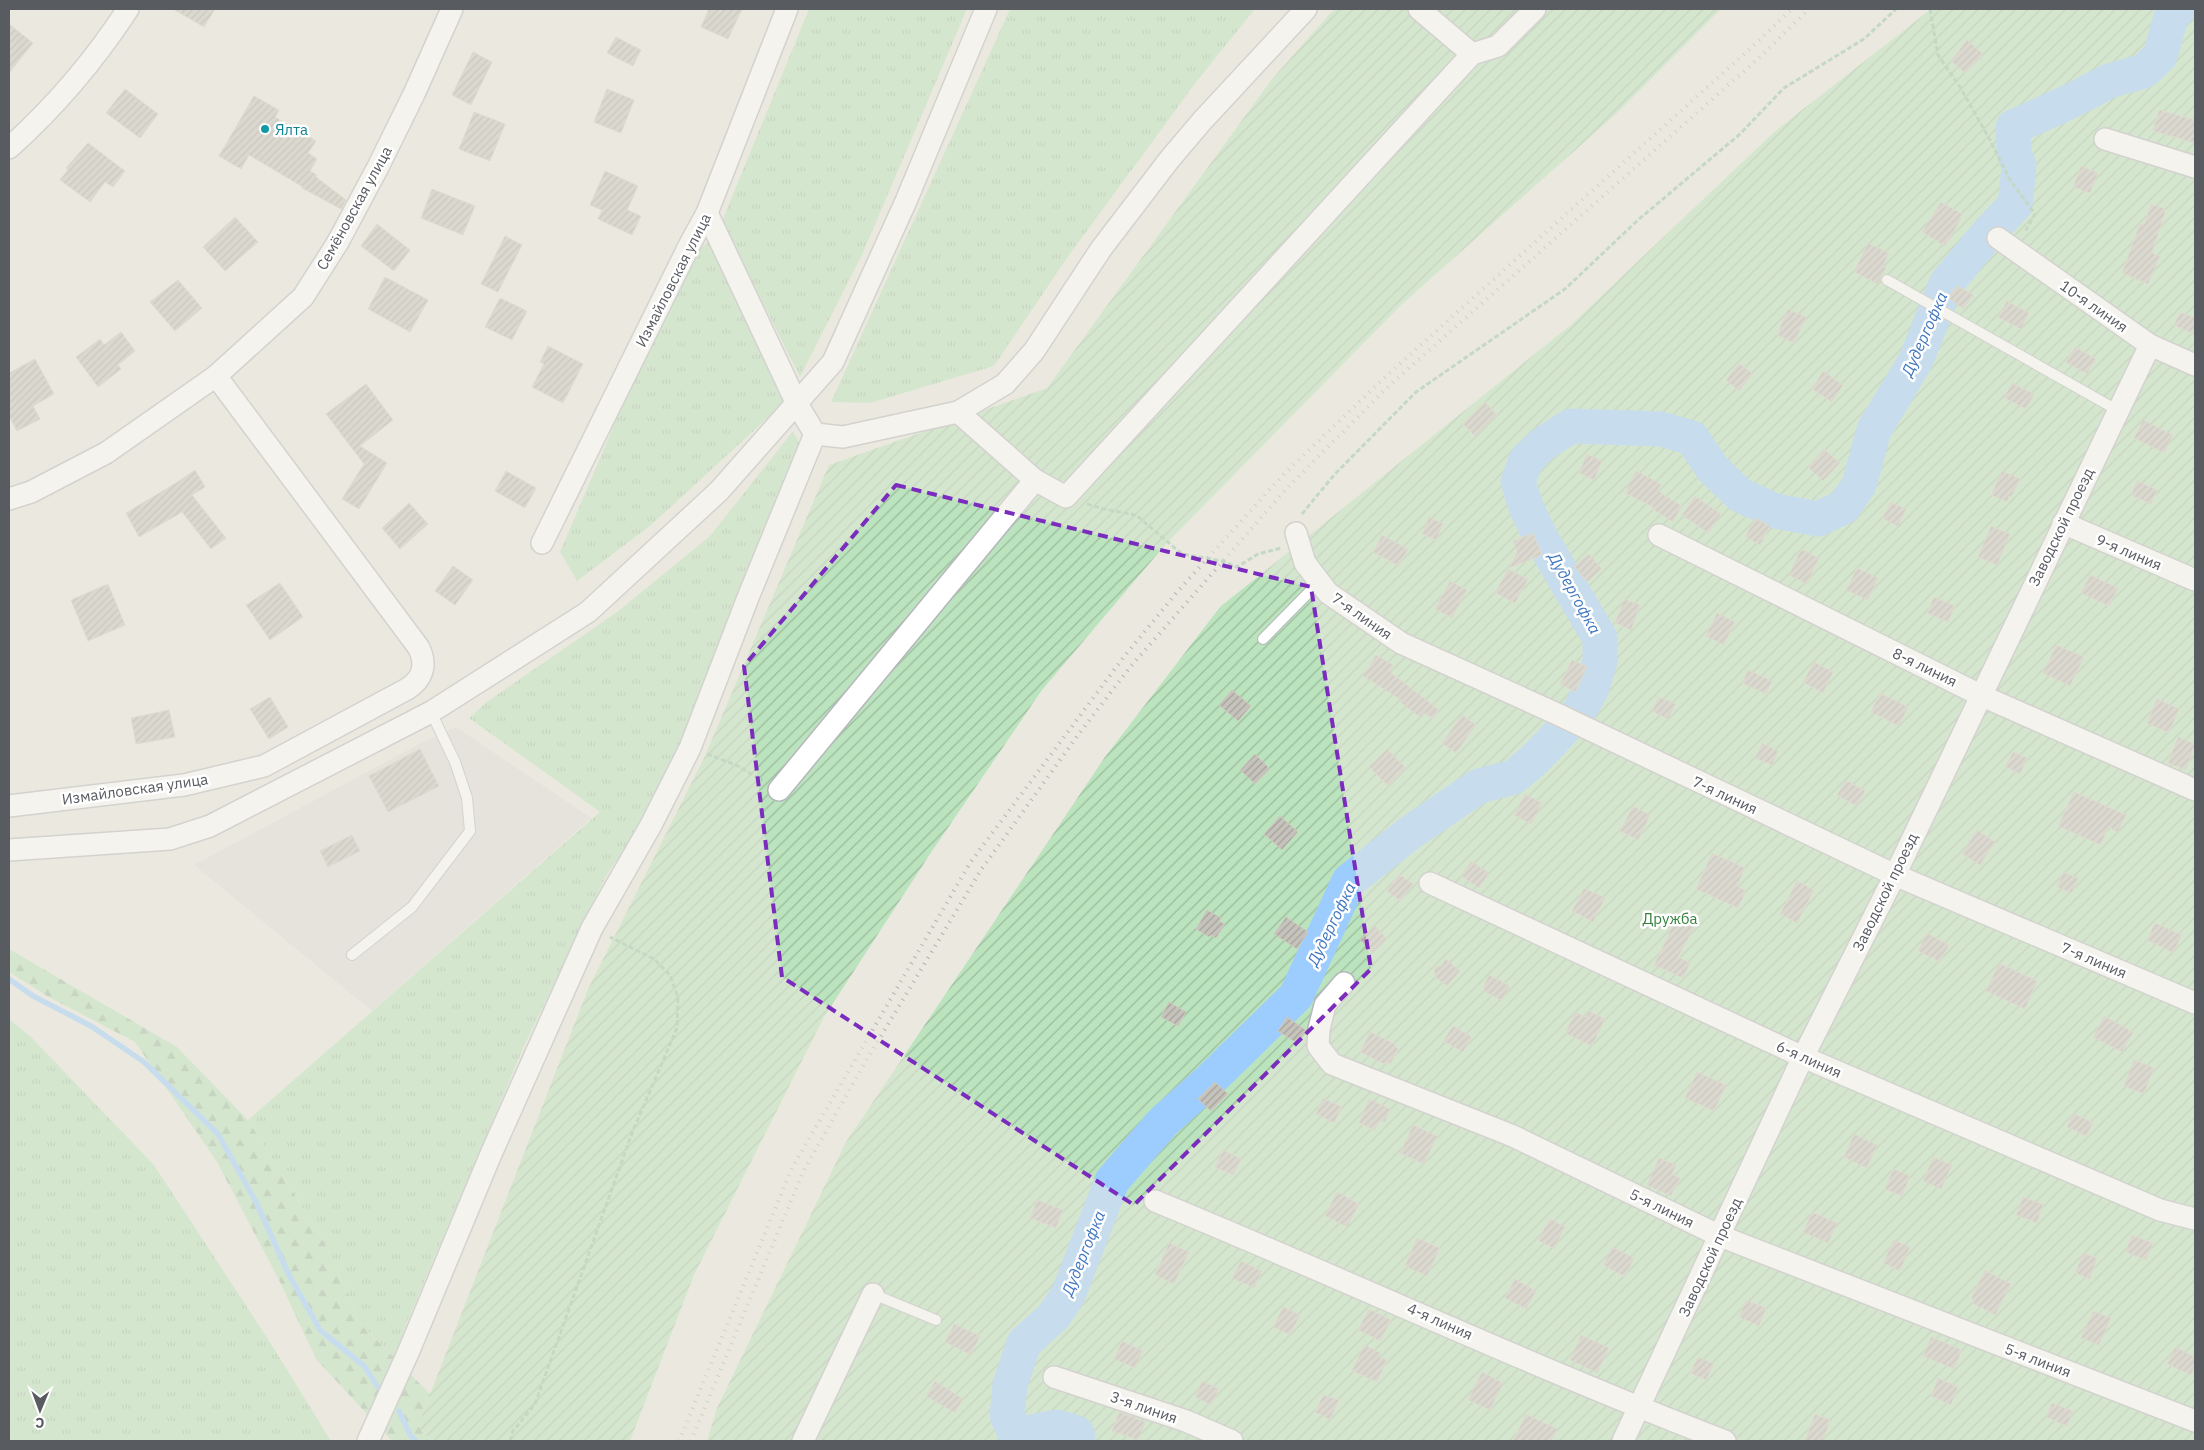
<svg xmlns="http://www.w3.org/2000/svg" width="2204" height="1450" viewBox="0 0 2204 1450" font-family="'IBM Plex Sans',sans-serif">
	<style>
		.industrial { fill: #dedcd7 }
		.grass { fill: url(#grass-tufts) }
		.forest { fill: url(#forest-firs) }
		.garden { fill: url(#garden-furrows) }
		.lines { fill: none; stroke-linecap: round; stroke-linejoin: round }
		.stream { stroke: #9ccdfe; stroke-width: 5.5 }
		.river { stroke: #9ccdfe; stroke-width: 35 }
		.building { fill: url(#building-hatch); stroke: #cfcbbd }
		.lane-casing { stroke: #b5b7bc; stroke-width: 12 }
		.street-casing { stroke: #b5b7bc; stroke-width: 24 }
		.path { stroke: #94c4a5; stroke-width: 3; stroke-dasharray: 5 2.5; stroke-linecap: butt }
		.lane { stroke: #fff; stroke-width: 10 }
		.street { stroke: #fff; stroke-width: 21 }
		.rail { stroke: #b2b3b3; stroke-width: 4; stroke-dasharray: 1 6; stroke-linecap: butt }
		.marked { fill: none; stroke: #7b2cbf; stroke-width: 4; stroke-dasharray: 10 6; stroke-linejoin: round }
		.culture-dot { fill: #0f9aa8; stroke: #fff; stroke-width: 2 }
		.labels { text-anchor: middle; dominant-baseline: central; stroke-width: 5; stroke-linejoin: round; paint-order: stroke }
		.culture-label { font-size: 15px; fill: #0d838f; stroke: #fff; text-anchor: start }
		.street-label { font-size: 15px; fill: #585b60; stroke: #fff }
		.park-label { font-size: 15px; fill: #35823d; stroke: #fff }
		.water-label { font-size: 16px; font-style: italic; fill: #4076c0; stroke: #fff }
	</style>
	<defs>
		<pattern id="grass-tufts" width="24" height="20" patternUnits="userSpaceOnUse" patternTransform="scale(1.25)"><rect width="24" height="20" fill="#bbe3bd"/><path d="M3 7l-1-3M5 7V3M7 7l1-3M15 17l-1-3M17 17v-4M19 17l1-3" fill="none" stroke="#9bbb9d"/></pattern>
		<pattern id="forest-firs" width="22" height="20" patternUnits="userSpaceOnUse" patternTransform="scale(1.25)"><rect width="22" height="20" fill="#bbe3bd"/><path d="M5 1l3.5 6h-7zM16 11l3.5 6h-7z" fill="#9bbb9d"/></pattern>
		<pattern id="garden-furrows" width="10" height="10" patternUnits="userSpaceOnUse" patternTransform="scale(1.25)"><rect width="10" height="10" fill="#bbe3bd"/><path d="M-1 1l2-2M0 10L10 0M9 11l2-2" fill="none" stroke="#9bbb9d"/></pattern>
		<pattern id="building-hatch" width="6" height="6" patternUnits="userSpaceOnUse" patternTransform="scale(1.25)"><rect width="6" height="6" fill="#c6c3bc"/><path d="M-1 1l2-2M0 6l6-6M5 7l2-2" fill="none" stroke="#a4a19c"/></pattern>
	</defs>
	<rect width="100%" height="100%" fill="#ebe9df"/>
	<path class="industrial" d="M456 727 591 818 372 1011 194 865 421 743Z"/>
	<g class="grass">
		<path d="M809 9H967L862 255 800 377 722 221Z"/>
		<path d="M1010 9H1255L1197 81 1067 258 994 366 870 403 831 402Z"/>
		<path d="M708 242 786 401 650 526 577 581 560 552 617 418 696 252Z"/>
		<path d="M793 431 801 446 678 752 634 835 606 876 525 1044 406 1325 395 1358 360 1323 327 1247 248 1120 600 812 469 718 488 701 617 612 710 536Z"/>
		<path d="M9 1019 31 1037 154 1165 268 1339 331 1441H9Z"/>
	</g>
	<path class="forest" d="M9 949 177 1047 248 1120 327 1247 360 1323 430 1394 418 1425 431 1441H392L316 1359 279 1280 217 1162 135 1042 47 996 9 972Z"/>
	<g class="garden">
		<path d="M1334 9H1721L1617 113 1401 305 1165 545 1042 690 932 851 824 1017 694 1275 630 1441H431L418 1425 588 989 704 758 829 465 1047 388 1272 79Z"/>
		<path d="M1931 9H2195V1441H707L717 1408 846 1142 1105 757 1220 607 1572 324 1774 132Z"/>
	</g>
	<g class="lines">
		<g class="stream">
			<path d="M9 979 33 996 91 1026 144 1062 218 1134 256 1202 289 1275 320 1330 364 1366 378 1387"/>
			<path d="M399 1411 410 1435 416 1441"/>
		</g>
		<path class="river" d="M1078 1441 1077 1433 1057 1427 1016 1435 1007 1416 1010 1385 1024 1343 1054 1316 1068 1295 1112 1181 1163 1122 1210 1080 1296 996 1349 881 1411 832 1479 786 1514 777 1534 760 1577 715 1592 688 1600 661V638L1542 540 1526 507 1518 482 1526 460 1544 443 1571 426 1661 429 1692 438 1713 469 1740 495 1775 511 1818 519 1844 507 1859 485 1874 430 1916 360 1946 284 1990 231 2015 205 2019 166 2014 153 2013 127 2071 101 2109 81 2144 71 2160 56 2171 17 2178 9"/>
	</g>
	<g class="building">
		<path d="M173 9H215L204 27Z"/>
		<path d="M709 9H742L728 39 701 27Z"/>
		<path d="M9 24 33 43 9 73Z"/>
		<path d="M616 37 641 50 633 66 607 53Z"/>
		<path d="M1967 40 1983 54 1965 73 1951 61Z"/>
		<path d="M473 52 492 62 471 105 452 95Z"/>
		<path d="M125 89 158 114 140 138 106 113Z"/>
		<path d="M607 89 634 100 621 133 594 122Z"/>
		<path d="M254 96 279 110 275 117 316 141 308 153 317 159 310 171 317 175 316 177 346 200 341 209 302 188 303 187 249 155 241 169 219 156Z"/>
		<path d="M2159 110 2195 120V143L2153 131Z"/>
		<path d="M474 112 505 124 490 161 459 149Z"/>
		<path d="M88 143 125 171 113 187 105 182 90 202 60 180 68 170 66 168Z"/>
		<path d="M2081 166 2098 173 2090 193 2073 187Z"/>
		<path d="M605 171 638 186 627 210 641 216 632 235 598 219 602 210 590 205Z"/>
		<path d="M432 189 475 206 463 235 421 218Z"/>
		<path d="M1941 202 1962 214 1959 218 1961 219 1945 246 1922 232Z"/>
		<path d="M2151 204 2166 209 2152 253 2160 256 2148 284 2122 273 2140 223 2144 224Z"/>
		<path d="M235 217 258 242 225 271 203 247Z"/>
		<path d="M377 224 410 250 394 271 361 246Z"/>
		<path d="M505 236 522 245 498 292 481 284Z"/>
		<path d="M1868 243 1889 253 1883 266 1886 268 1878 284 1854 272Z"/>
		<path d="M385 277 428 300 410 332 368 309Z"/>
		<path d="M178 280 202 308 175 331 150 302Z"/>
		<path d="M1957 286 1974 295 1963 309 1948 297Z"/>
		<path d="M500 298 527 311 512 340 485 327Z"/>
		<path d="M2007 301 2029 313 2021 329 1998 317Z"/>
		<path d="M1788 309 1806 317 1794 343 1777 335Z"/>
		<path d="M2180 312 2195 318V335L2174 325Z"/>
		<path d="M121 332 135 351 118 365 121 369 98 387 76 357 100 339 104 345Z"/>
		<path d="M548 346 583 364 563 403 532 387 544 364 540 362Z"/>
		<path d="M2075 347 2096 359 2087 374 2066 362Z"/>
		<path d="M35 359 54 394 33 406 40 419 17 431 9 416V373Z"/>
		<path d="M1739 363 1753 374 1739 391 1726 380Z"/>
		<path d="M1823 371 1843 385 1832 402 1812 389Z"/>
		<path d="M2012 383 2034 394 2026 409 2004 398Z"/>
		<path d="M366 384 393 420 360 446 387 463 359 509 342 499 364 464 326 414Z"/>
		<path d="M1485 402 1497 415 1475 436 1463 424Z"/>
		<path d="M2143 420 2173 435 2164 453 2134 438Z"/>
		<path d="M1824 449 1840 463 1823 481 1808 467Z"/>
		<path d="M1587 454 1602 461 1594 480 1579 473Z"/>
		<path d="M195 470 205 487 192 495 226 538 211 549 182 512 139 537 126 513 176 483Z"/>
		<path d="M506 471 536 488 525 508 495 491Z"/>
		<path d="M1636 471 1661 484 1658 491 1682 506 1673 522 1652 509 1653 507 1625 493Z"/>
		<path d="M2002 471 2020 479 2011 497 2009 496 2007 502 1991 495Z"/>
		<path d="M2137 481 2157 490 2151 504 2131 495Z"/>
		<path d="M1695 496 1721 514 1708 533 1682 515Z"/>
		<path d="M1891 502 1906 509 1898 526 1882 518Z"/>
		<path d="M409 503 428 524 400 549 382 528Z"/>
		<path d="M1429 517 1443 524 1436 540 1422 534Z"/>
		<path d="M1755 518 1770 526 1760 545 1745 537Z"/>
		<path d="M1991 526 2010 534 1997 565 1978 557Z"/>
		<path d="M1533 533 1542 555 1509 568 1517 552 1513 541Z"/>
		<path d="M1382 535 1408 549 1399 566 1373 552Z"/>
		<path d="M1801 549 1819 558 1807 584 1789 575Z"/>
		<path d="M1589 554 1602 569 1587 582 1574 566Z"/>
		<path d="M453 566 473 580 455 605 435 591Z"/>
		<path d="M1857 568 1878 578 1868 600 1846 590Z"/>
		<path d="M1508 569 1528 579 1515 603 1495 593Z"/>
		<path d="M2090 575 2118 588 2109 606 2081 593Z"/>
		<path d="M1450 581 1467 590 1452 618 1435 609Z"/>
		<path d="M280 583 303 617 270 640 246 605Z"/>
		<path d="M108 584 125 625 88 641 71 600Z"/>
		<path d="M1934 597 1955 606 1948 622 1927 613Z"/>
		<path d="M1624 599 1640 605 1631 630 1615 623Z"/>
		<path d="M1717 613 1735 622 1724 645 1706 636Z"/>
		<path d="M2056 645 2084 657 2070 686 2043 673Z"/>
		<path d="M1376 655 1393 665 1389 671 1439 710 1433 719 1424 713 1421 718 1400 702 1401 700 1363 676Z"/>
		<path d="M1572 660 1587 667 1575 692 1560 684Z"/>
		<path d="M1814 662 1833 672 1823 693 1803 682Z"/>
		<path d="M1748 670 1772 681 1766 694 1742 683Z"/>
		<path d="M1232 690 1251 706 1238 721 1219 705Z"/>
		<path d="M1880 693 1908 707 1899 726 1871 712Z"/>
		<path d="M270 697 288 727 269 739 250 709Z"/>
		<path d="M1659 697 1676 704 1668 719 1652 711Z"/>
		<path d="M2157 699 2179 709 2169 733 2147 723Z"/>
		<path d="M169 710 175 737 136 744 131 718Z"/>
		<path d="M1462 715 1476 725 1456 753 1442 743Z"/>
		<path d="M2178 737 2195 744 2186 770 2168 763Z"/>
		<path d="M1762 743 1778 751 1772 765 1755 758Z"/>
		<path d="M420 749 439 786 388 812 369 776Z"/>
		<path d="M1387 749 1406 768 1388 786 1369 767Z"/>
		<path d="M2013 752 2027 758 2020 774 2005 767Z"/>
		<path d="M1255 754 1270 769 1255 784 1240 770Z"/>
		<path d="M1846 780 1865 791 1857 806 1837 795Z"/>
		<path d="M2074 792 2126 815 2118 832 2108 827 2101 845 2058 826Z"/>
		<path d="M1525 794 1542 803 1531 824 1514 815Z"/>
		<path d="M1633 806 1650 815 1638 840 1620 831Z"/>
		<path d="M1280 816 1298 832 1282 850 1264 834Z"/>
		<path d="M1977 830 1995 842 1980 865 1962 854Z"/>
		<path d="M352 835 360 851 328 867 320 851Z"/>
		<path d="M1712 853 1745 868 1737 886 1746 891 1738 908 1696 889Z"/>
		<path d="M1471 861 1489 873 1479 888 1461 876Z"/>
		<path d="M2063 872 2078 878 2072 893 2057 887Z"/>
		<path d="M1399 874 1413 884 1400 901 1387 891Z"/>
		<path d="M1797 881 1814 890 1797 923 1780 914Z"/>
		<path d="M1584 888 1605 898 1593 922 1572 911Z"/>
		<path d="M1207 910 1221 918 1219 921 1225 924 1216 938 1211 935 1209 937 1196 929Z"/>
		<path d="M1675 912 1696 924 1678 957 1690 963 1683 978 1654 965 1671 929 1667 927Z"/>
		<path d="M1286 917 1308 932 1297 949 1274 934Z"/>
		<path d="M2155 923 2182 935 2173 953 2147 940Z"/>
		<path d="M1375 926 1387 939 1372 953 1360 940Z"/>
		<path d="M1927 933 1949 945 1940 962 1918 951Z"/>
		<path d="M1446 959 1460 971 1447 986 1435 977 1434 966H1441Z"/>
		<path d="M1999 963 2037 981 2025 1009 1986 991Z"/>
		<path d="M1489 975 1510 986 1502 1001 1484 991V985Z"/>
		<path d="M1169 1002 1186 1012 1178 1026 1161 1017Z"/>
		<path d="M1589 1011 1605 1019 1592 1046 1565 1033 1575 1012 1586 1017Z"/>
		<path d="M2104 1016 2133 1032 2122 1052 2093 1037Z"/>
		<path d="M1287 1017 1306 1030 1298 1044 1278 1031Z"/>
		<path d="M1453 1026 1472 1037 1463 1052 1443 1041Z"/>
		<path d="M1370 1032 1395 1044 1398 1050 1391 1063 1384 1064 1360 1052Z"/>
		<path d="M2134 1060 2154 1068 2144 1094 2124 1086Z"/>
		<path d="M1697 1072 1726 1085 1714 1111 1685 1098Z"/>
		<path d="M1215 1082 1228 1094 1211 1111 1198 1099Z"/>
		<path d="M1323 1098 1342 1107 1334 1123 1316 1114Z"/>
		<path d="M1369 1099 1390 1109 1385 1122 1380 1120 1375 1130 1359 1123Z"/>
		<path d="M2073 1113 2093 1123 2086 1136 2067 1127Z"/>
		<path d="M1413 1125 1437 1136 1424 1164 1400 1153Z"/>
		<path d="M1854 1134 1877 1145 1867 1168 1844 1157Z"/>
		<path d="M1223 1150 1241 1159 1233 1175 1215 1167Z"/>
		<path d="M1933 1157 1952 1165 1941 1189 1923 1181Z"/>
		<path d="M1659 1158 1676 1165 1672 1174 1680 1178 1671 1196 1647 1185Z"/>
		<path d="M1893 1169 1910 1176 1902 1196 1885 1189Z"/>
		<path d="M1337 1192 1359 1204 1347 1227 1325 1216Z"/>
		<path d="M2023 1197 2043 1204 2037 1223 2016 1215Z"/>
		<path d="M1037 1200 1063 1210 1056 1228 1030 1218Z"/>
		<path d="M1812 1212 1837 1223 1828 1243 1803 1232Z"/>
		<path d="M1550 1219 1565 1227 1554 1249 1538 1240Z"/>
		<path d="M2132 1235 2153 1243 2146 1260 2125 1252Z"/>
		<path d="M1417 1238 1440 1248 1427 1276 1405 1266Z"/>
		<path d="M1894 1240 1910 1247 1900 1271 1883 1263Z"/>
		<path d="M1169 1243 1189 1252 1174 1284 1155 1275Z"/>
		<path d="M1612 1247 1634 1258 1625 1277 1603 1265Z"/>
		<path d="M2083 1253 2097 1258 2090 1279 2075 1273Z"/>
		<path d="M1241 1261 1262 1271 1254 1288 1232 1278Z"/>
		<path d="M1985 1270 2011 1284 1995 1315 1972 1303 1974 1300 1971 1298Z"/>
		<path d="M1515 1279 1536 1291 1526 1309 1505 1298Z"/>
		<path d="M1746 1300 1766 1308 1759 1326 1739 1317Z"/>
		<path d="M1283 1307 1300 1315 1290 1335 1273 1327Z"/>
		<path d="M1369 1309 1391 1320 1380 1341 1358 1330Z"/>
		<path d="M2093 1311 2111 1318 2099 1345 2081 1338Z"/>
		<path d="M954 1324 980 1336 971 1355 945 1342Z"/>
		<path d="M1581 1335 1609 1348 1597 1373 1570 1360Z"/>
		<path d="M1931 1337 1962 1350 1954 1369 1923 1356Z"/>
		<path d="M1122 1341 1143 1351 1135 1368 1114 1359Z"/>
		<path d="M1364 1345 1381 1353 1379 1357 1387 1360 1377 1382 1352 1371Z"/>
		<path d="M2175 1347 2195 1357V1366L2191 1375 2167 1364Z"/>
		<path d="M1698 1357 1714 1364 1706 1380 1690 1373Z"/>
		<path d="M1482 1372 1503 1383 1490 1410 1468 1400Z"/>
		<path d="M1938 1378 1958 1387 1951 1405 1931 1396Z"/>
		<path d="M935 1381 963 1399 955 1413 926 1396Z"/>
		<path d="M1202 1381 1219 1389 1211 1405 1195 1397Z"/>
		<path d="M1323 1395 1339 1400 1330 1420 1315 1412Z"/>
		<path d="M2052 1403 2073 1411 2067 1426 2046 1417Z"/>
		<path d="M1119 1412 1145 1422 1138 1440 1112 1431Z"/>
		<path d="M1526 1414 1557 1429 1551 1441H1513Z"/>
		<path d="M1815 1414 1830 1420 1823 1441H1805Z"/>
	</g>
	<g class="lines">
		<g class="lane-casing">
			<g id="lane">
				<path d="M1887 280 2117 410"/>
				<path d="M1263 639 1319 582"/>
				<path d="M352 955 412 907 470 831 467 798 455 762 431 712"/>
				<path d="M873 1294 936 1320"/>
			</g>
		</g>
		<g class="street-casing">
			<g id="street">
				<path d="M1419 9 1472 54"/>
				<path d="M2105 139 2195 167"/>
				<path d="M9 148C55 107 94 61 128 9"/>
				<path d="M707 213 797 404 815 434"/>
				<path d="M1998 238 2150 345 2195 365"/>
				<path d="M958 412 1035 480 1066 497 1472 54 1498 46 1535 9"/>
				<path d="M815 434 843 437 958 412 1005 384 1034 351 1101 249 1169 160 1202 121 1306 9"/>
				<path d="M9 499 31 492 106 453 216 376 303 297 338 242 378 167 414 94 452 9"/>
				<path d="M2063 523 2195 580"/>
				<path d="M1296 533 1305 563 1328 593 1401 643 1555 713 1895 875 2195 1003"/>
				<path d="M1659 535 1980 695 2195 790"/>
				<path d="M542 543 690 244 707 213 787 9"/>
				<path d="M779 790 1035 480"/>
				<path d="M9 806 184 785 264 766 407 689C423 679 427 665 419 648L216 376"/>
				<path d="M9 850 170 839 210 826 431 712 588 612 719 491 833 362 906 201 986 9"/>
				<path d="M1430 883 1803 1057 2160 1210 2195 1219"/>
				<path d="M1344 983 1325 1005 1319 1029 1318 1046 1332 1064 1513 1136 1720 1236 2195 1421"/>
				<path d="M1155 1201C1345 1279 1532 1367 1725 1441"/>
				<path d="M1054 1377 1186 1421 1232 1441"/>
				<path d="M368 1441 408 1353 491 1154 592 928 651 825 690 748 749 595 815 434"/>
				<path d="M803 1441 873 1294"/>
				<path d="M1623 1441 1803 1057 1895 875 2150 345"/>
			</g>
		</g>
		<g class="path">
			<path d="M1930 9 1938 55 1960 87 1990 140 2010 180 2035 214 2025 232"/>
			<path d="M1087 504 1104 509 1136 515 1182 554 1222 561 1237 567 1258 554 1281 548"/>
			<path d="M1302 514 1334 475 1416 392 1565 289 1638 220 1740 134 1784 88 1864 39 1896 9"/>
			<path d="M707 754 736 765 762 780"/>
			<path d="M510 1441 513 1431 535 1404 632 1133 677 1028 678 998 670 975 654 959 610 937"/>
		</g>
		<use href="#lane" class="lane"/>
		<use href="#street" class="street"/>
		<g class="rail">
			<path d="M679 1441 792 1168 970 863 1123 658 1178 591 1282 476 1384 378 1753 46 1792 9"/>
			<path d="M691 1441 803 1172 867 1059 981 870 1078 735 1131 666 1289 486 1390 385 1761 56 1809 9"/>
		</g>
	</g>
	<path d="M0 0H2204V1450H0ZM896 485 1311 587 1371 969 1134 1205 782 977 744 666Z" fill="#ebe9df" fill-opacity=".55" fill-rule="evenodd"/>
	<path class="marked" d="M896 485 1311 587 1371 969 1134 1205 782 977 744 666Z"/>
	<circle class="culture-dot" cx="265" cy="129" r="5"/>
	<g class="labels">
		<g class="culture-label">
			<text x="275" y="129">Ялта</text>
		</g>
		<g class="street-label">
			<text transform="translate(354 208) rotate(-61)">Семёновская улица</text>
			<text transform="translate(673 280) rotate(-63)">Измайловская улица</text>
			<text transform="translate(2094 306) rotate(35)">10-я линия</text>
			<text transform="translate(2061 527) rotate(-64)">Заводской проезд</text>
			<text transform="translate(2129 552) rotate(23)">9-я линия</text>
			<text transform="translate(1362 616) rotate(35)">7-я линия</text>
			<text transform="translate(1925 667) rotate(26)">8-я линия</text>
			<text transform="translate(135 789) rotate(-8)">Измайловская улица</text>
			<text transform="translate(1725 795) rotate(25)">7-я линия</text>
			<text transform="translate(1885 892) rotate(-64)">Заводской проезд</text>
			<text transform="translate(2094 960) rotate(23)">7-я линия</text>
			<text transform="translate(1809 1059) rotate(24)">6-я линия</text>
			<text transform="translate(1662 1208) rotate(26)">5-я линия</text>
			<text transform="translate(1710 1257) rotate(-65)">Заводской проезд</text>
			<text transform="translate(1440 1321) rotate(24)">4-я линия</text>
			<text transform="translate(2038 1360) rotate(21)">5-я линия</text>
			<text transform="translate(1144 1407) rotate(19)">3-я линия</text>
		</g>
		<g class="park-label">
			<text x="1670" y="918">Дружба</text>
		</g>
		<g class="water-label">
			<text transform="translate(1924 334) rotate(-66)">Дудергофка</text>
			<text transform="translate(1575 593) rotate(61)">Дудергофка</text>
			<text transform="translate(1331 924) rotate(-64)">Дудергофка</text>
			<text transform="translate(1083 1253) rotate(-68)">Дудергофка</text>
		</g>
	</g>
	<rect width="2204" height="1450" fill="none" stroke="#585b60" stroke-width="20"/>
	<g transform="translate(40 1410) rotate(181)" stroke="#ffffff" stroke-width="4" paint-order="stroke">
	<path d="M0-4L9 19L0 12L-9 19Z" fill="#585b60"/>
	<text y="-8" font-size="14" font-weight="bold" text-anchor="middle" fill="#585b60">С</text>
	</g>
</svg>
